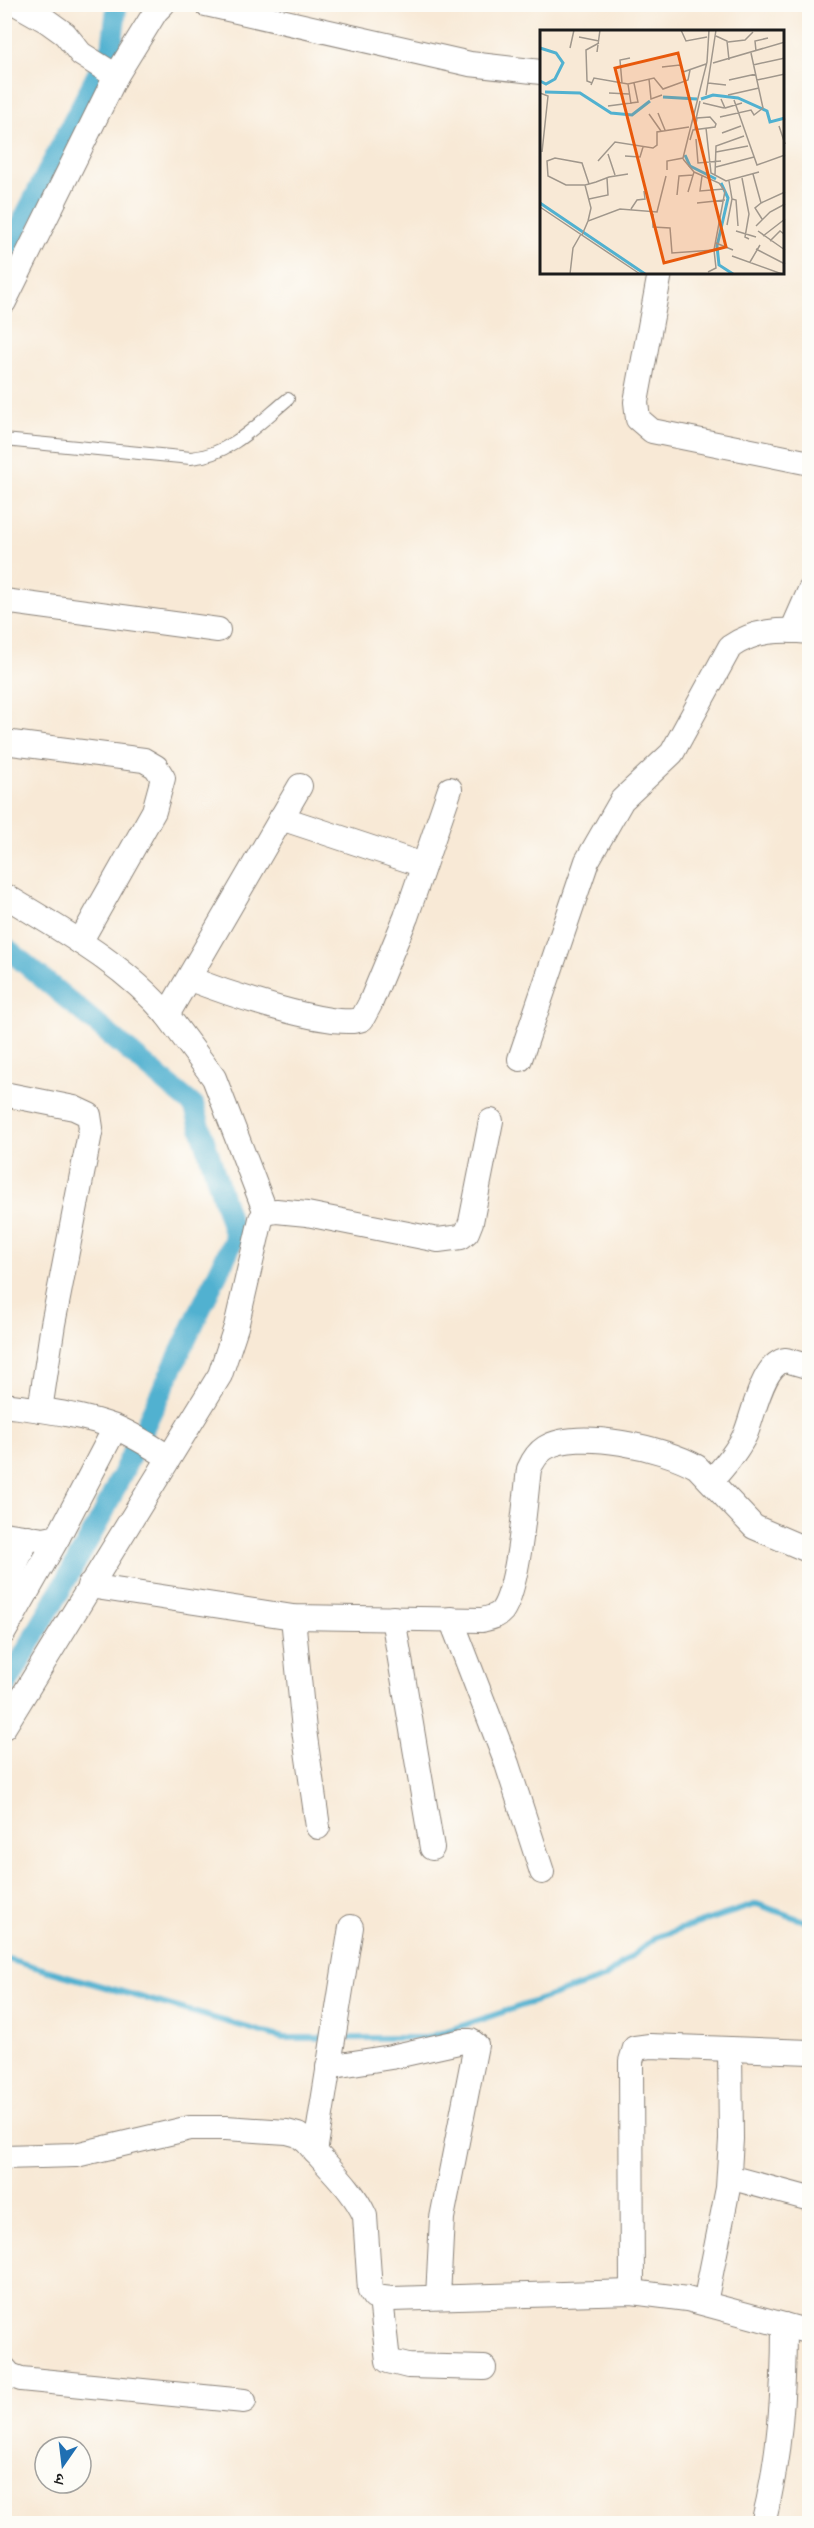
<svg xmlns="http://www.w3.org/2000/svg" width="814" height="2528" viewBox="0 0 814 2528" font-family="Cardo,'Noto Serif Devanagari',serif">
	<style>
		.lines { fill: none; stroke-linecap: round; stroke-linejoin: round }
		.stream { stroke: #51b1d0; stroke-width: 6 }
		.canal { stroke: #51b1d0; stroke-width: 21 }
		.service-casing { stroke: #8a8279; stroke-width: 14 }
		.minor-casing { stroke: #8a8279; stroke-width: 26 }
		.service { stroke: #fff; stroke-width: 12 }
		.minor { stroke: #fff; stroke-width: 24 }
		.inset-river { fill: none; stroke: #51b1d0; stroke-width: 3 }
		.inset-road { fill: none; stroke: #a0978c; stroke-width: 1.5 }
		.view { fill: #e8590c; fill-opacity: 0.15; stroke: #e8590c; stroke-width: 3 }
		.inset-edge { fill: none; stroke: #1c1c1c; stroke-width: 3 }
	</style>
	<rect width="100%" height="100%" fill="#fdfcf7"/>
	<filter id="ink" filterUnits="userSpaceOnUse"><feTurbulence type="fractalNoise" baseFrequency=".0167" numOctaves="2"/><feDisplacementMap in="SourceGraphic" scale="12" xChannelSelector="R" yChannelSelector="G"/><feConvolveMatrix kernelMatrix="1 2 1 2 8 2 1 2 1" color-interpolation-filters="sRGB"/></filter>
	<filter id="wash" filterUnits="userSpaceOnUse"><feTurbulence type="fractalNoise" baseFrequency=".008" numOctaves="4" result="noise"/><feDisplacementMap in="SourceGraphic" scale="24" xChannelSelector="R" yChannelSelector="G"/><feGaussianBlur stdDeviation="1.35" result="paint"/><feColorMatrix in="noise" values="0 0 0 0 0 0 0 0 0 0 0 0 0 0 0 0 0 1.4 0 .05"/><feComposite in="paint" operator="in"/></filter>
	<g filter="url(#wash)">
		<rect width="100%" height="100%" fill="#f8e9d6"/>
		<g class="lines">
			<g class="stream">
				<path d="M4 1958 283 2038H328"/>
				<path d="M339 2038H426L604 1978 656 1937 757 1904 810 1923"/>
			</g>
			<g class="canal">
				<path d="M4 257 112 45 117 4"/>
				<path d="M4 946 194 1106 235 1237 102 1516 4 1690"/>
			</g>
		</g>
	</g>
	<g filter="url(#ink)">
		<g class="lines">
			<g class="service-casing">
				<path id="service" d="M4 440 191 458C230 455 259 423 288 399"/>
			</g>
			<g class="minor-casing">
				<g id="minor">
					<path d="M17 4 47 21 65 34 81 54 116 76"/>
					<path d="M206 4 470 64 541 72"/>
					<path d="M660 273 636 402 638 419 652 431 810 463"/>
					<path d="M4 302 116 76 156 11 163 4"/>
					<path d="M4 601 218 630"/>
					<path d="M792 631 810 590"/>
					<path d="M4 742 144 760 156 767 163 778 154 811 80 942"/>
					<path d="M281 818 423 865"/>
					<path d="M4 895C61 930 124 964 167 1015"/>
					<path d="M190 979C221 991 335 1031 362 1019L370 1004 406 917 450 789"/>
					<path d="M520 1059 587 861 622 800 672 753 730 647C754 630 781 629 810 632"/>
					<path d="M4 1094 74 1108 89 1115 91 1128 53 1324 40 1410"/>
					<path d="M266 1213 214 1078 167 1015 300 786"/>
					<path d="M4 1405C41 1410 80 1414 115 1427 133 1435 151 1446 168 1457"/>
					<path d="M711 1481C724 1467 736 1453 745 1435 754 1415 762 1363 786 1360L810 1367"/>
					<path d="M4 1534 44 1540 58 1537 115 1428"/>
					<path d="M89 1586 293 1617 482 1620C489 1618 497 1617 502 1611 519 1587 525 1501 529 1469 533 1460 537 1453 545 1448 578 1428 665 1448 697 1467L754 1527 810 1551"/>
					<path d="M4 1589 28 1537"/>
					<path d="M293 1617 304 1730 318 1827"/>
					<path d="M393 1618 432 1848"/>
					<path d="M451 1619 507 1764 542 1872"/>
					<path d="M4 1632 58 1537"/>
					<path d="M4 1727 220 1375 236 1327 261 1219 266 1213 276 1211 307 1214 438 1240 461 1237 467 1232 471 1222 491 1121"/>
					<path d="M328 2067 391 2057 463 2041H471L476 2045 442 2218 438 2297"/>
					<path d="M315 2152 351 1927"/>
					<path d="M4 2157 76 2155 190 2128H226L287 2132 298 2135 307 2142C327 2167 352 2187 365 2216L370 2291 374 2297 392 2299 632 2292 687 2299 810 2332"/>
					<path d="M729 2177 810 2199"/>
					<path d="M632 2292 631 2061 635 2048 650 2046 810 2052"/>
					<path d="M381 2299 388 2361 408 2366 484 2368"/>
					<path d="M705 2303 728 2188 731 2139 730 2049"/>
					<path d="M4 2368 10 2375 21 2379 244 2401"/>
					<path d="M763 2524C780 2458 784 2392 784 2325"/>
				</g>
			</g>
			<use href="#service" class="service"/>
			<use href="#minor" class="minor"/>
		</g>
	</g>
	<g transform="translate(540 30)">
		<rect width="244" height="244" fill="#f8e9d6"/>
		<path class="inset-river" d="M0 18 16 23 23 33 15 49 6 54 0 51M5 62 40 63 71 83 92 85 110 71M123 67 157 69M161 69 173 65 198 68 227 81 230 92 245 88M145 125 150 136 176 149M181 153 188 168 177 216 179 235 193 244M0 173 105 244"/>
		<path class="inset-road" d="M141 0 146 11 167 7M176 6 187 11 189 30M39 7 59 11M188 12 205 10 213 2M30 18 34 0M216 21 215 11 228 8M57 22 60 0M173 33 245 12M213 35 245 28M122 37 140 35 143 42 166 34M109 49 111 69 122 65M189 50 216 44M217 50 245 44M52 53 47 51 46 20 59 13M82 53 80 30 90 28M168 53 186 55M88 54 91 74M51 55 54 48 88 54 114 48 123 59 148 50 150 40M0 63 8 66 2 122M69 63 89 64M166 65 176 0M188 65 219 58M181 69 185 78 202 73M194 70 217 135 245 125M163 73 184 78M68 76 98 72 94 53M118 83 125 100M109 84 121 101M180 87 211 80 214 85 223 78 211 23M156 89 160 71M239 96 245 114M166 98 171 143 186 151 219 142M182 103 201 96M156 109 158 133 181 131M150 110 153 100 175 97 176 94 170 87 157 88 155 99M176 122 208 116M68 124 75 145M85 126 100 127 103 117M143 129 154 142 148 162M58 131 75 112 113 118 117 115V102L149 97M176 137 214 127M127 140V131L143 128 167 32 169 0M213 144 221 173 215 178 222 189M175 145 176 116 204 106M162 146 160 161 184 159M202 148 209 184 205 207 209 209M49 154 42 133 15 128 7 131 8 146 26 155H45L49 154 56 152 69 147 88 144M45 155 51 178 48 191M137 165 139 146 153 145M49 169 68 165 67 148M192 169 196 170 198 196M157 173 185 170M221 173 245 162M0 177 100 244M91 179 97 170 105 169 104 161M113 184V197L130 198 132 223 174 220 185 161 179 153 154 142M187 195 192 169 189 151M216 196 230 182 245 174M196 201 216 207M218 201 245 220M42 205 48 191 80 179 117 182 126 146M223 206 245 189M230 211 240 201 244 204M176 213 193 220M216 219 245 234M192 226 242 244M210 232 220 215M168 242 176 238 174 220M30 244 33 218 41 204"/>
		<path class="view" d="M138 23 186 217 124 233 75 38Z"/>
		<rect width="244" height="244" class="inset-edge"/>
	</g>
	<rect width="814" height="2528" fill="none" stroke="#fdfcf7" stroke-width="24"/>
	<g transform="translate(63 2465) rotate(194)"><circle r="28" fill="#fdfcf7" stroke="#a3a29f" stroke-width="1.5"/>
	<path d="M0-4.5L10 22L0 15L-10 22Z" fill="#1f6fb2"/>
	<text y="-9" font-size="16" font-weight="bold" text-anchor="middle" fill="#1c1c1c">उ</text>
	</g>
</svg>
